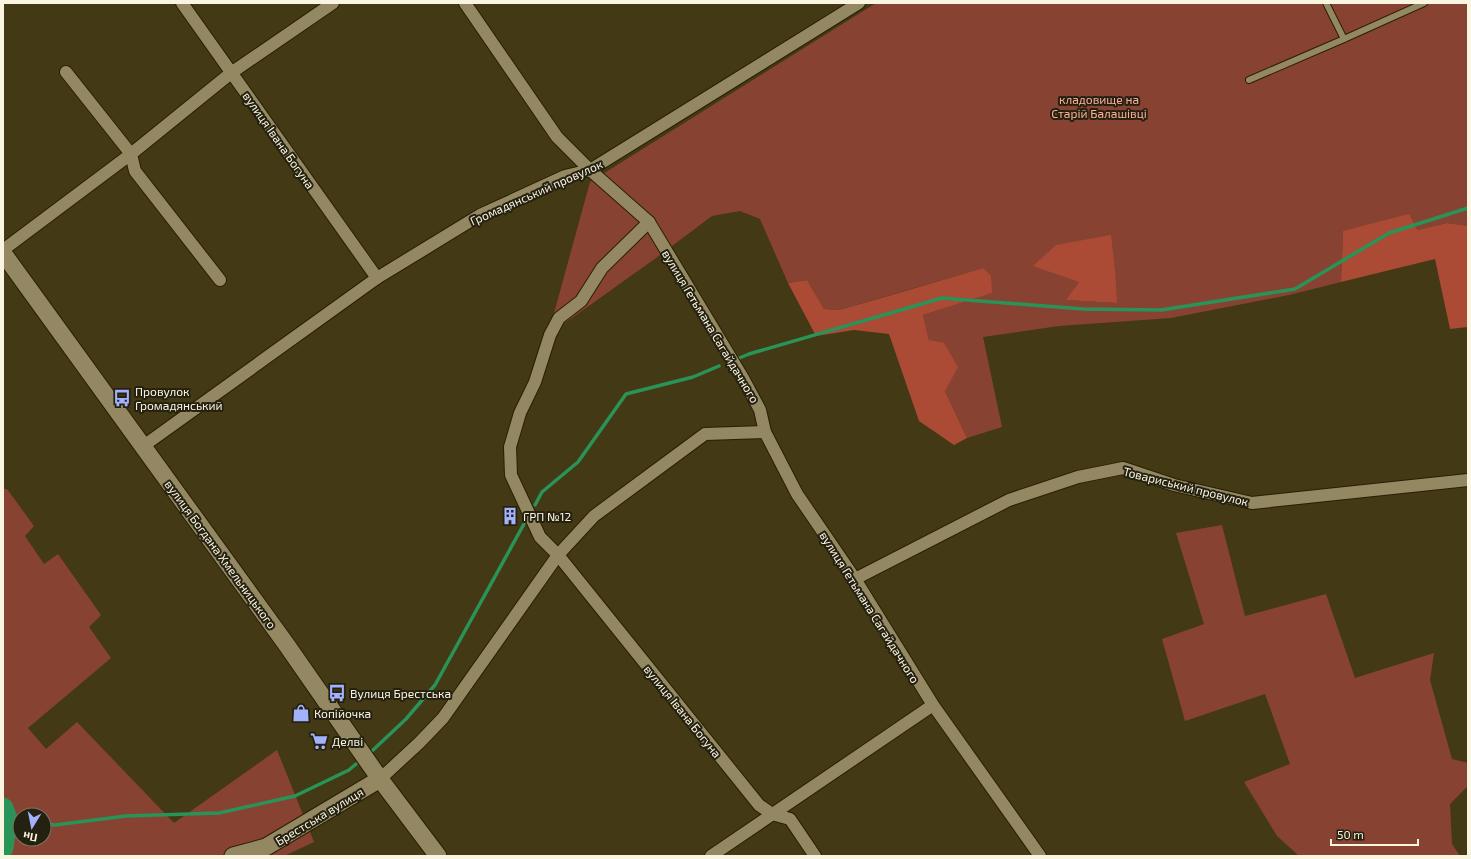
<svg xmlns="http://www.w3.org/2000/svg" width="1471" height="859" viewBox="0 0 1471 859" font-family="'Exo 2',sans-serif">
	<style>
		.green { fill: #884232; fill-rule: evenodd }
		.forest { fill: #ab4b36 }
		.lines { fill: none; stroke-linecap: round; stroke-linejoin: round }
		.stream { stroke: #299358; stroke-width: 3.5 }
		.river { stroke: #299358; stroke-width: 21 }
		.lane-casing { stroke: #282004; stroke-width: 8 }
		.street-casing { stroke: #282004; stroke-width: 14 }
		.secondary-casing { stroke: #282004; stroke-width: 19 }
		.lane { stroke: #938862; stroke-width: 6 }
		.street { stroke: #938862; stroke-width: 12 }
		.secondary { stroke: #938862; stroke-width: 17 }
		.labels { text-anchor: middle; dominant-baseline: central; stroke-width: 4; stroke-linejoin: round; paint-order: stroke }
		.park-label { font-size: 12px; fill: #feaf9c; stroke: #252111 }
		.street-label { font-size: 12px; fill: #faf5e0; stroke: #252111 }
		.poi-label { font-size: 12px; fill: #faf5e0; stroke: #252111; text-anchor: start }
	</style>
	<rect width="100%" height="100%" fill="#433914"/>
	<g class="green">
		<path d="M876 3H1468V226L1447 223 1417 230 1343 231 1341 282 1289 295 1171 318 1059 326 983 337 1002 427 967 438 945 391 929 340 923 315 991 293 983 268 839 310 824 309 807 280 788 283 760 219 740 211 712 216 656 258 548 335 590 182ZM1079 282 1117 303 1067 300Z"/>
		<path d="M3 489H7L34 526 25 536 44 564 58 554 101 615 89 627 111 658 28 728 46 749 77 722 174 823 277 750 314 842 284 856H3ZM20 815H44V839H20Z"/>
		<path d="M1222 525 1245 616 1326 594 1355 678 1434 653 1430 680 1452 759 1468 763V786L1450 804 1452 844 1460 856H1299L1277 836 1244 782 1290 764 1265 694 1185 721 1162 639 1204 624 1176 533Z"/>
	</g>
	<g class="forest">
		<path d="M1409 214 1417 230 1447 223 1468 226V327L1450 329 1435 259 1341 282 1343 231Z"/>
		<path d="M1111 235 1115 270 1117 303 1066 300 1079 282 1033 266 1056 245Z"/>
		<path d="M983 268 991 276 992 293 923 315 929 340 944 343 958 367 945 391 967 438 954 445 919 421 889 334 854 330 816 336 788 283 807 280 824 309 839 310 895 294Z"/>
	</g>
	<g class="lines">
		<g class="stream">
			<path d="M737 359 749 354 942 298 1083 309 1161 310 1295 289 1389 233 1468 208"/>
			<path d="M535 505 542 492 578 462 626 394 693 377 719 366"/>
			<path d="M372 751 406 719 435 685 524 524"/>
			<path d="M7 819 20 821"/>
			<path d="M44 824 55 825 126 816 219 813 295 796 349 770 356 764"/>
		</g>
		<path class="river" d="M3 808 7 819 3 848"/>
		<g class="lane-casing">
			<g id="lane">
				<path d="M1326 3 1344 39"/>
				<path d="M1249 80 1344 39 1424 3"/>
			</g>
		</g>
		<g class="street-casing">
			<g id="street">
				<path d="M182 3 377 278"/>
				<path d="M465 3 557 137 590 170 649 222 743 378 760 410 765 432 797 494 855 579 933 705 1040 856"/>
				<path d="M66 72 131 154 135 171 220 280"/>
				<path d="M649 222 602 268 581 301 559 318 550 335 535 382 520 413 510 447 511 475 540 537 558 555 759 805 772 814 790 819 815 856"/>
				<path d="M3 250 131 154 231 73 333 3"/>
				<path d="M142 447 377 278 480 215 565 176 590 170 859 3"/>
				<path d="M855 579 1009 500 1078 477 1123 468 1174 485 1252 503 1468 480"/>
				<path d="M380 779 419 743 443 718 558 555 594 516 705 434 765 432"/>
				<path d="M711 856 933 705"/>
			</g>
		</g>
		<g class="secondary-casing">
			<g id="secondary">
				<path d="M3 253 286 644 380 779 438 856"/>
				<path d="M233 856 266 847 380 779"/>
			</g>
		</g>
		<use href="#lane" class="lane"/>
		<use href="#street" class="street"/>
		<use href="#secondary" class="secondary"/>
	</g>
	<defs>
		<g id="bus-bare" transform="scale(1.38)"><path d="M-5-6H5V4H4V6H2V4H-2V6H-4V4H-5ZM-3.5-4V0h7V-4ZM-3.5 1.2v1.5H-2V1.2ZM2 1.2v1.5H3.5V1.2Z" fill="#a2b2fd" stroke="#252111" stroke-width="2.5" paint-order="stroke"/></g>
		<g id="building-bare" transform="scale(1.38)"><path d="M-4-6H4V6H1V3H-1V6H-4ZM-2.5-4.3h1.7v1.8h-1.7ZM.8-4.3h1.7v1.8H.8ZM-2.5-1h1.7V.8h-1.7ZM.8-1h1.7V.8H.8Z" fill="#a2b2fd" stroke="#252111" stroke-width="2.5" paint-order="stroke"/></g>
		<g id="shop-bare" transform="scale(1.38)"><path d="M-5-2.5h2.3a2.7 3.5 0 0 1 5.4 0H5L5.5 6h-11ZM-1.5-2.5h3a1.5 2.3 0 0 0-3 0Z" fill="#a2b2fd" stroke="#252111" stroke-width="2.5" paint-order="stroke"/></g>
		<g id="supermarket-bare" transform="scale(1.38)"><path d="M-6-5.5h2.5l.6 2H6L4.5 2H-2.5L-4.4-4H-6ZM-1.5 3.2a1.3 1.3 0 1 0 .1 0ZM3 3.2a1.3 1.3 0 1 0 .1 0Z" fill="#a2b2fd" stroke="#252111" stroke-width="2.5" paint-order="stroke"/></g>
	</defs>
	<g fill-rule="evenodd">
		<use href="#bus-bare" x="122" y="398"/>
		<use href="#building-bare" x="510" y="516"/>
		<use href="#bus-bare" x="337" y="693"/>
		<use href="#shop-bare" x="301" y="713"/>
		<use href="#supermarket-bare" x="319" y="741"/>
	</g>
	<g class="labels">
		<g class="park-label">
			<text x="1099" y="99">кладовище на<tspan x="1099" dy="14">Старій Балашівці</tspan></text>
		</g>
		<g class="street-label">
			<text transform="translate(279 140) rotate(55)">вулиця Івана Богуна</text>
			<text transform="translate(536 192) rotate(-24)">Громадянський провулок</text>
			<text transform="translate(711 326) rotate(59)">вулиця Гетьмана Сагайдачного</text>
			<text transform="translate(1186 486) rotate(14)">Товариський провулок</text>
			<text transform="translate(221 554) rotate(54)">вулиця Богдана Хмельницького</text>
			<text transform="translate(870 607) rotate(58)">вулиця Гетьмана Сагайдачного</text>
			<text transform="translate(683 711) rotate(51)">вулиця Івана Богуна</text>
			<text transform="translate(319 816) rotate(-31)">Брестська вулиця</text>
		</g>
		<g class="poi-label">
			<text x="135" y="391">Провулок<tspan x="135" dy="14">Громадянський</tspan></text>
			<text x="523" y="516">ГРП №12</text>
			<text x="350" y="693">Вулиця Брестська</text>
			<text x="314" y="713">Копійочка</text>
			<text x="332" y="741">Делві</text>
		</g>
	</g>
	<rect width="1471" height="859" fill="none" stroke="#faf5e0" stroke-width="8"/>
	<g transform="translate(32 827) rotate(190)"><circle r="19" fill="#252111" stroke="#7a7664"/>
	<path d="M0-3L7 15L0 10L-7 15Z" fill="#a2b2fd"/>
	<text y="-6" font-size="11" font-weight="bold" text-anchor="middle" fill="#faf5e0">Пн</text>
	</g>
	<path d="M1331 839v6h87v-6" fill="none" stroke="#faf5e0" stroke-width="2"/>
	<text x="1337" y="839" font-size="12" fill="#faf5e0" stroke="#252111" stroke-width="3" paint-order="stroke">50 m</text>
</svg>
